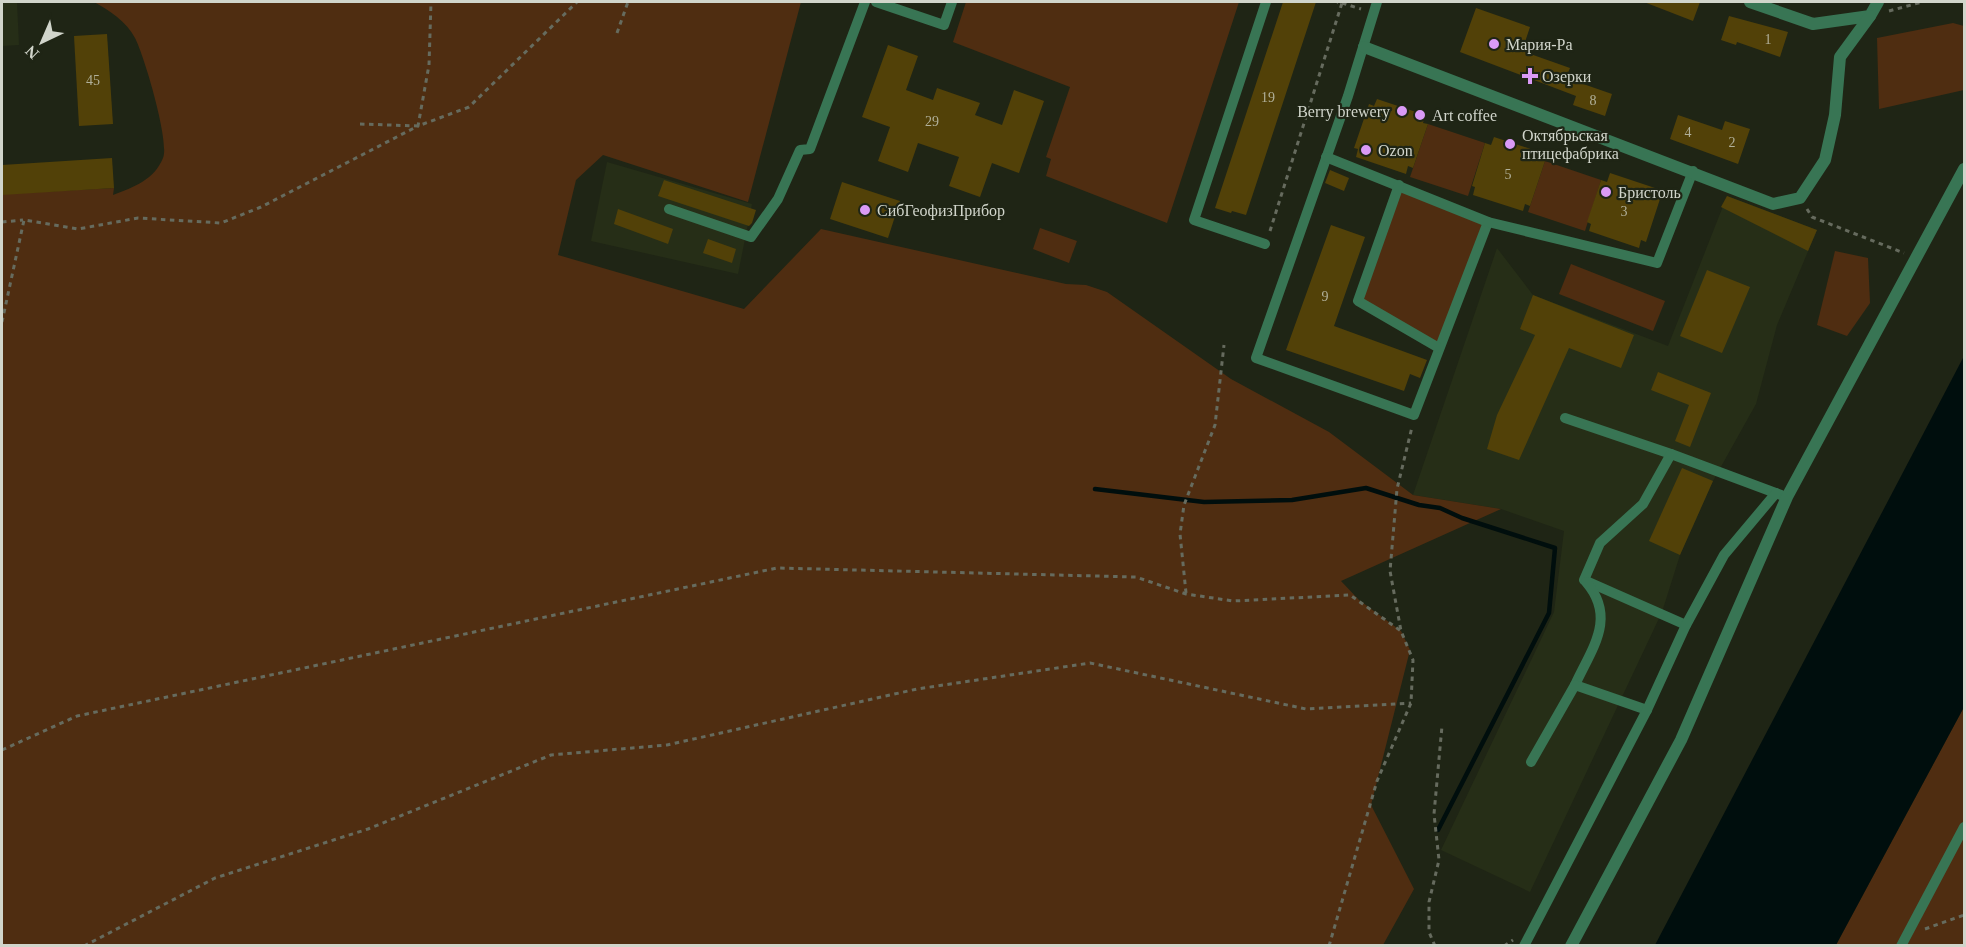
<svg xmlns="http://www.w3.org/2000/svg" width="1966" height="947" viewBox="0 0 1966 947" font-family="'Times New Roman',serif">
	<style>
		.built { fill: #262e17 }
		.green { fill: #4f2d11 }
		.water { fill: #000e0d }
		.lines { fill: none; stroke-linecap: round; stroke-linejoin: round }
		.stream { stroke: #000e0d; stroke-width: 4.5 }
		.building { fill: #524108 }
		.path { stroke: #666b5e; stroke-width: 3; stroke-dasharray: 4.5 4.5; stroke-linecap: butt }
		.service { stroke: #387554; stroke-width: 10 }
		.minor { stroke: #387554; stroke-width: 12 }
		.poi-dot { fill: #da9af6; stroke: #1f2515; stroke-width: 2 }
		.labels { text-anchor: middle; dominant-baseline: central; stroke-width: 4.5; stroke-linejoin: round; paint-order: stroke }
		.number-label { font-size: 14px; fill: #b1b09a }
		.poi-label { font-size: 16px; fill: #d1d5cb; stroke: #1f2515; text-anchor: start }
	</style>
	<rect width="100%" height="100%" fill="#1f2515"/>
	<g class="built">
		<path d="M2 2H17L19 45 2 46Z"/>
		<path d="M607 162 752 204 738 274 591 241Z"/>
		<path d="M1727 196 1817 230 1777 325 1756 404 1713 481 1680 555 1662 612 1530 892 1441 850 1554 612 1564 531 1501 509 1413 495 1497 248 1533 295 1668 346Z"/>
	</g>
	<g class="green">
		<path d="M94 2H801L748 202 603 155 576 180 558 255 744 309 821 229 1066 284 1086 285 1107 292 1231 379 1329 432 1413 495 1501 509 1341 581 1359 600 1401 631 1410 650 1371 805 1414 889 1383 945 2 946V194L114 188 113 195C134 187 154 180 163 158 170 142 144 55 135 38 127 22 109 10 94 2Z"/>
		<path d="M966 2H1239L1167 223 1046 176 1051 159 1046 157 1070 87 953 42Z"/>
		<path d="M1953 23 1964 26V90L1879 109 1877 38Z"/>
		<path d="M1428 124 1485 143 1468 196 1410 177Z"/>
		<path d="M1545 161 1601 180 1585 231 1528 212Z"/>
		<path d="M1399 185 1488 222 1439 348 1358 301Z"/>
		<path d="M1040 228 1077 241 1069 263 1033 249Z"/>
		<path d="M1835 251 1868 258 1870 303 1847 336 1817 325Z"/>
		<path d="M1571 264 1665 301 1653 331 1559 294Z"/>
		<path d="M1964 707V945H1836Z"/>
	</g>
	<path class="water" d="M1964 356V707L1836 945H1655Z"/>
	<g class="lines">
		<path class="stream" d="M1095 489 1204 502 1292 500 1366 488 1419 505 1440 508 1462 518 1555 548 1549 613 1438 830"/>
	</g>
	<g class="building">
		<path d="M1283 2H1316L1246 215 1232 211 1231 213 1215 208Z"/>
		<path d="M1644 2H1700L1693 21Z"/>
		<path d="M1476 8 1530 27 1522 51 1570 68 1566 78 1612 94 1605 116 1573 105 1576 96 1460 52Z"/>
		<path d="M1729 16 1788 32 1780 57 1737 42 1736 45 1721 40Z"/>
		<path d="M107 34 113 124 79 126 74 36Z"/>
		<path d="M888 45 918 56 906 90 933 100 937 88 980 103 975 115 1002 125 1014 90 1044 101 1019 173 992 163 980 197 949 186 959 157 918 143 908 172 878 161 890 127 862 117Z"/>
		<path d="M1377 99 1425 115 1423 123 1428 124 1413 168 1408 166 1406 174 1356 157 1358 149 1354 148 1369 104 1374 106Z"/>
		<path d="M1678 115 1722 130 1725 121 1750 129 1738 164 1670 139Z"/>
		<path d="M1494 137 1543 153 1540 160 1545 161 1530 206 1525 204 1523 211 1473 195 1475 187 1472 186 1485 143 1491 145Z"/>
		<path d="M112 158 114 188 2 195V165Z"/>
		<path d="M1330 170 1349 178 1344 191 1325 183Z"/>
		<path d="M1610 173 1658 189 1656 198 1660 199 1646 242 1641 240 1639 248 1589 231 1591 224 1587 222 1601 180 1607 182Z"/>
		<path d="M664 180 756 210 752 223 749 226 658 196Z"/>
		<path d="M842 182 900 201 888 238 830 219Z"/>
		<path d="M1727 196 1817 230 1808 251 1721 207Z"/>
		<path d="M618 209 673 229 668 244 614 224Z"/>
		<path d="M1331 225 1365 237 1334 326 1427 360 1420 378 1410 374 1404 391 1286 350Z"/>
		<path d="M708 239 736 249 732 263 703 253Z"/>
		<path d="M1707 270 1750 287 1722 353 1680 336Z"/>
		<path d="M1533 295 1634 335 1621 368 1569 348 1519 460 1487 449 1497 415 1535 335 1520 329Z"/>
		<path d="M1658 372 1711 393 1690 447 1675 441 1689 405 1651 390Z"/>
		<path d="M1682 468 1713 481 1680 555 1649 541Z"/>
	</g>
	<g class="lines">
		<g class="path">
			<path d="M1342 3 1361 9"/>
			<path d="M1889 11 1922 2"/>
			<path d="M617 33 628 2"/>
			<path d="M360 124 418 126 469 107 577 2"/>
			<path d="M1807 209 1812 217 1904 253"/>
			<path d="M2 222 23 220"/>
			<path d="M1270 231 1342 3 1337 2"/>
			<path d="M2 322 24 220 78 229 138 218 221 223 261 207 418 126 429 65 431 2"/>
			<path d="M1186 593 1180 534 1184 505 1215 425 1224 345"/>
			<path d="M2 750 77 716 777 568 1136 577 1186 594 1233 601 1350 595 1401 631"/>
			<path d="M1925 929 1964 915"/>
			<path d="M84 946 215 878 368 829 551 755 667 745 917 689 1090 663 1306 709 1411 703"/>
			<path d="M1329 946 1377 781 1411 703 1413 660 1401 631 1390 571 1397 489 1412 427"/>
			<path d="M1435 946 1429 932V902L1439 860 1434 814 1442 726"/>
			<path d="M1504 946 1513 940"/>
		</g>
		<g class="service">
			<path d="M876 2 944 25 952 2"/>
			<path d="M1377 2 1348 96 1256 358 1414 415 1488 222"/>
			<path d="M1326 157 1488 222 1657 263 1693 171"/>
			<path d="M1399 185 1358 301 1439 348"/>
			<path d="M669 209 751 237 778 199 800 150 810 149 865 2"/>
			<path d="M1265 244 1194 220 1266 2"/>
			<path d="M1565 418 1671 454"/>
			<path d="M1686 625 1584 580 1600 543 1643 504 1671 454 1781 495"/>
			<path d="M1575 685C1592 648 1617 618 1586 582"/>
			<path d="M1531 762 1575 685 1647 710"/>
			<path d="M1524 946 1647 710 1686 625 1724 555 1776 493"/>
			<path d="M1901 946 1964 827"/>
		</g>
		<g class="minor">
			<path d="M1750 2 1813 24 1870 16 1878 2"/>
			<path d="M1364 47 1773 204 1800 198 1825 160 1835 115 1840 57 1870 16"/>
			<path d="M1571 946 1681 740 1787 497 1964 169"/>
		</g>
	</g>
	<g class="poi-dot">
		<circle cx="1494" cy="44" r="6"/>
		<path d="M1527 67h6v6h6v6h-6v6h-6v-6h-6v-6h6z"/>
		<circle cx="1402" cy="111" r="6"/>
		<circle cx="1420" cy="115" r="6"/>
		<circle cx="1510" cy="144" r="6"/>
		<circle cx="1366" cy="150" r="6"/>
		<circle cx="1606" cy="192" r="6"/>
		<circle cx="865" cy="210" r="6"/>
	</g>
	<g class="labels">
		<g class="number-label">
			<text x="1768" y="39">1</text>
			<text x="93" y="80">45</text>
			<text x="1268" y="97">19</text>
			<text x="1593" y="100">8</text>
			<text x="932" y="121">29</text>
			<text x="1688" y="132">4</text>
			<text x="1732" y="142">2</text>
			<text x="1508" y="174">5</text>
			<text x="1624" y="211">3</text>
			<text x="1325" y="296">9</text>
		</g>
		<g class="poi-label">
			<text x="1506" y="44">Мария-Ра</text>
			<text x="1542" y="76">Озерки</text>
			<text x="1390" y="111" text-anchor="end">Berry brewery</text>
			<text x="1432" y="115">Art coffee</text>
			<text x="1522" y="135">Октябрьская<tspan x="1522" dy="18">птицефабрика</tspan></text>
			<text x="1378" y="150">Ozon</text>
			<text x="1618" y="192">Бристоль</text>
			<text x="877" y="210">СибГеофизПрибор</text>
		</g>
	</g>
	<rect width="1966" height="947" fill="none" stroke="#d1d5cb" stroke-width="6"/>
	<g transform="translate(42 42) rotate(224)" stroke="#1f2515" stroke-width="4.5" paint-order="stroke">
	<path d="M0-4.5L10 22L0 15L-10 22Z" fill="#d1d5cb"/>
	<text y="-9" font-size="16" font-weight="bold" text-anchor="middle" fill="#d1d5cb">N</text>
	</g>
</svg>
